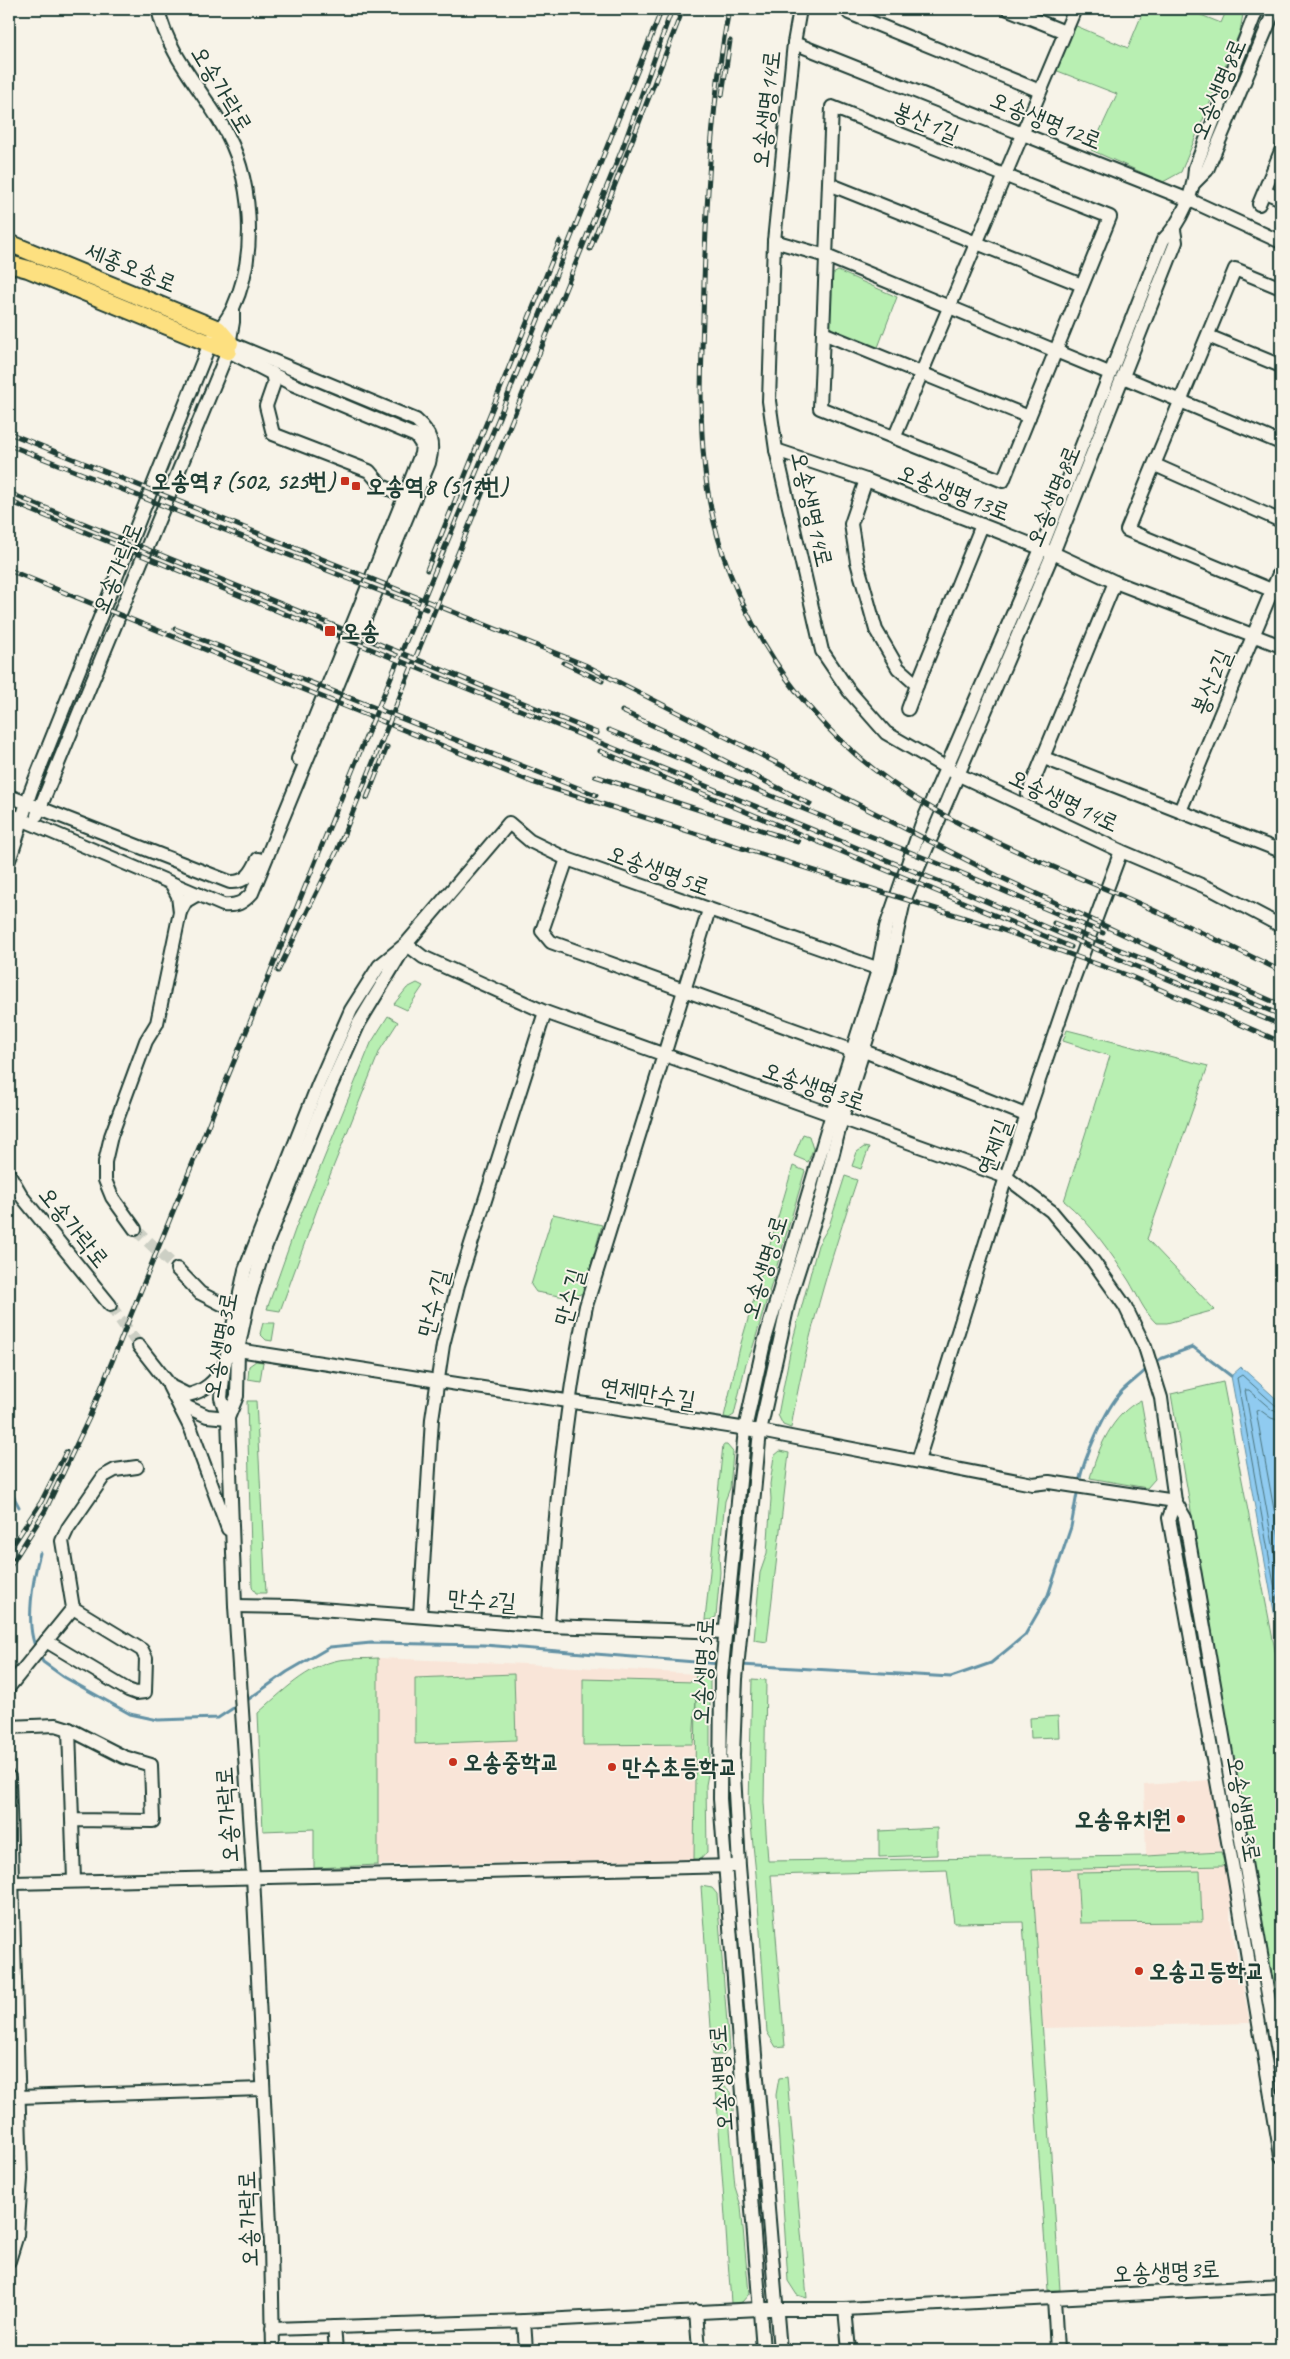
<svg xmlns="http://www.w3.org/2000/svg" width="1290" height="2359" viewBox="0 0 1290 2359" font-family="Caveat,'Poor Story',sans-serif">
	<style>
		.built { fill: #f9e5d8 }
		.green { fill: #b8efb2; stroke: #6c9673 }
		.water { fill: #90cbf0; stroke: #6392a5 }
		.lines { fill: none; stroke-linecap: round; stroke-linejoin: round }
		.shore { stroke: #4c767f; stroke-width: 1 }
		.stream { stroke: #6392a5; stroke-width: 3 }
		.minor-tunnel { stroke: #cccfc4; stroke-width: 12; stroke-dasharray: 12 6; stroke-linecap: butt }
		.minor-casing { stroke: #1f3d34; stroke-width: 16 }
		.major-casing { stroke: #1f3d34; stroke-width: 20 }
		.minor { stroke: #f7f3e8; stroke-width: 12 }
		.major { stroke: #fde080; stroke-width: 16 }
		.rail-casing { stroke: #1f3d34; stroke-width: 5 }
		.rail { stroke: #f7f3e8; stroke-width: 3; stroke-dasharray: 9; stroke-linecap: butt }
		.poi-dot { fill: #c8321e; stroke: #f7f3e8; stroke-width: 2 }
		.labels { text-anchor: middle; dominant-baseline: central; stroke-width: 4; stroke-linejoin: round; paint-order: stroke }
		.street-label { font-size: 24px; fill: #1f3d34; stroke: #f7f3e8 }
		.poi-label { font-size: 24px; font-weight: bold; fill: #1f3d34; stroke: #f7f3e8; text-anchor: start }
	</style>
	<rect width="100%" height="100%" fill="#f7f3e8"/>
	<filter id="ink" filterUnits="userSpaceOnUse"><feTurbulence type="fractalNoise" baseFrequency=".02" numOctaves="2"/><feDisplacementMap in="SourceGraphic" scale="10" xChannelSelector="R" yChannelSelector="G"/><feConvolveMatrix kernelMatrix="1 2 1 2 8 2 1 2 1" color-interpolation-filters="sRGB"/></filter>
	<g filter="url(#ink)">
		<g class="built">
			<path d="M378 1658 526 1664 696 1674 694 1859 378 1865Z"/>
			<path d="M1211 1780 1221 1852 1146 1856 1144 1785Z"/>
			<path d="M1225 1866 1231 1902 1230 1919 1250 2023 1043 2028 1032 1870Z"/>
		</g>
		<g class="green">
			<path d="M1144 9H1186L1221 23 1227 9H1244L1240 31 1181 172 1163 182 1091 150 1117 94 1055 70 1074 25 1128 48Z"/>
			<path d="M838 271 897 297 877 350 831 331 828 326V277Z"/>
			<path d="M417 983 423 986 407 1010 394 1004 407 988Z"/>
			<path d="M388 1016 398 1022 380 1050 324 1190 280 1311 267 1309 296 1227 371 1043Z"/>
			<path d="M1067 1030 1208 1066 1147 1239 1215 1310 1167 1323H1156C1143 1310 1138 1296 1129 1281 1111 1253 1090 1222 1064 1201L1110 1056 1063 1041Z"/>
			<path d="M803 1134 809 1136 813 1149 808 1162 794 1156Z"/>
			<path d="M864 1147 869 1148 861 1169 852 1166 857 1152Z"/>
			<path d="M793 1166 805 1171 752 1350 746 1363 734 1415 729 1418 724 1417 741 1343Z"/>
			<path d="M845 1176 857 1180C830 1261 805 1343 791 1428L783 1425 778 1415 791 1347 818 1245 829 1226Z"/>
			<path d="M553 1214 602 1225 583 1293 571 1298 536 1292 531 1285Z"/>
			<path d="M263 1323H275L272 1341 266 1340 260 1334Z"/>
			<path d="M256 1361 263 1362 260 1381 248 1379 249 1366Z"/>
			<path d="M1223 1382 1281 1681V2035L1171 1394Z"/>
			<path d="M1141 1400 1155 1479 1147 1488 1090 1478C1098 1449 1112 1414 1141 1400Z"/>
			<path d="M247 1401H256L266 1593H256L252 1587Z"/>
			<path d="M723 1445H727L733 1452 730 1488 725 1501 719 1556 720 1572 716 1617 710 1620H705Z"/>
			<path d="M780 1451 789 1453 767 1642 754 1640 760 1573 767 1553 771 1499 770 1484 774 1456Z"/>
			<path d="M378 1658V1865L314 1868V1829L263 1831 258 1713C281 1693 307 1666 339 1660 351 1658 365 1659 378 1658Z"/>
			<path d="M514 1674 516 1740 415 1744V1678Z"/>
			<path d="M696 1674 710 1676V1764L706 1785 707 1852 701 1859H694L696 1697 693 1744 583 1745V1679L695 1682Z"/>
			<path d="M752 1679 766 1680 764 1802 768 1861 1146 1856 1221 1852 1225 1866 1032 1870 1060 2290H1048L1023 1922 954 1923 947 1870 771 1875 785 2046 776 2047 767 2032 756 1874 749 1805Z"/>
			<path d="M1058 1716 1059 1737 1031 1738 1030 1718Z"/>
			<path d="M937 1828V1855L879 1857V1831Z"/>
			<path d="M1200 1871 1202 1922 1080 1923 1077 1873Z"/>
			<path d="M701 1886 712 1888 717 1894 729 2049 724 2055H713Z"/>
			<path d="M787 2077 807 2298 797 2295 788 2281 776 2095 779 2078Z"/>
			<path d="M724 2086 731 2092 734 2118 730 2129 735 2187 741 2206 749 2294 742 2302 731 2303 716 2087Z"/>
		</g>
		<path class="water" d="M1241 1367 1281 1403V1650L1231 1376Z"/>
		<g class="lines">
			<g class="shore">
				<path d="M1281 1407 1275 1405 1242 1375 1237 1378 1281 1623"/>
				<path d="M1281 1413 1272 1410 1249 1390H1245L1281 1589"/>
				<path d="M1281 1421 1271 1418 1260 1410 1256 1411 1281 1548"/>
			</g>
			<g class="stream">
				<path d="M1153 1364 1160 1359 1193 1347 1231 1376"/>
				<path d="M1079 1482C1084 1459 1105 1409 1122 1391 1130 1383 1140 1376 1148 1368"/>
				<path d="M9 1488 19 1507"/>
				<path d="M36 1648C25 1624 33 1578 40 1553"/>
				<path d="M40 1656 43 1662 64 1677 130 1714 158 1720 218 1718 238 1705"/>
				<path d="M741 1665 951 1677 991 1663 1025 1635 1048 1595 1071 1527 1078 1488"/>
				<path d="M246 1701 287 1672 330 1647 371 1643 484 1645 720 1664"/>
			</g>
			<g class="minor-tunnel">
				<path d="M135 1229 177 1269"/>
				<path d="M110 1305 139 1346"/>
			</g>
			<g class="minor-casing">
				<g id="minor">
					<path d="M800 9 794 43 774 241 769 401 776 450 822 651 849 691 886 733 957 774 1121 851 1213 890 1281 926"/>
					<path d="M850 9 849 13 1040 91"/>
					<path d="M1008 9 1065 32"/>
					<path d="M794 43 1194 202 1281 242"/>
					<path d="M832 107 1110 217 1003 481 820 408Z"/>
					<path d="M1194 183 1207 170 1275 9"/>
					<path d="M829 184 1082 285"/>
					<path d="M1265 192 1281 199"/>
					<path d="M1259 204 1281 151"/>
					<path d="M774 241 826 256 1109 373"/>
					<path d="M1281 288 1235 269 1127 530 1281 594"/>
					<path d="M823 333 1029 417"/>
					<path d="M1208 336 1281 366"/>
					<path d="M228 351 292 384 416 436 422 445 421 454 405 495 298 759"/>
					<path d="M272 373 274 383 266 406 273 434 369 471 382 486 411 498"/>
					<path d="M1123 377 1281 443"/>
					<path d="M895 436 1075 9"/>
					<path d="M776 450 866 480 982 525 1053 553 1115 582 1281 646"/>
					<path d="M1155 465 1281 521"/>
					<path d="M866 480 851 524 857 562 876 630 898 668 917 685 982 525"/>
					<path d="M908 709 917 685"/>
					<path d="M1044 758 1281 851"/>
					<path d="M1028 794 1115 582"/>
					<path d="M9 796 230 882C246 883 252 872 258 859"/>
					<path d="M1180 811 1281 569"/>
					<path d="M9 814 223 905C237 906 243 903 252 893L429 463C434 444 431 433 416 420L230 343"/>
					<path d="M37 815 228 351 233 322V309"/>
					<path d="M567 859 542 931 551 942 853 1051"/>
					<path d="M9 860C19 836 23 810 33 785L210 343C217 331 227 321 233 308 258 254 253 176 222 125 199 86 168 54 158 9"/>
					<path d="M171 883 178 896 180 912 186 901 198 894"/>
					<path d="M406 944 423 957 545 1012 1006 1177 1051 1211 1093 1261 1125 1306 1145 1347 1161 1398 1175 1501 1185 1518 1281 2069"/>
					<path d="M864 1051 1028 1116"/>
					<path d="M9 1174 23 1198 110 1305"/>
					<path d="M135 1229 112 1197 105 1180V1162L111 1136 146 1041 157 1023 180 912"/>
					<path d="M177 1269 200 1293 235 1311"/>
					<path d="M139 1346 187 1407 207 1416 228 1418"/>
					<path d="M238 1350 760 1431 1033 1484 1049 1482 1175 1501"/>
					<path d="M169 1386 191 1429 228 1529"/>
					<path d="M174 1388 188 1395C205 1391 214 1382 224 1368"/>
					<path d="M228 1418 237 1396 238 1350 247 1306 262 1255 328 1092 359 1023 403 950"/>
					<path d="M918 1461 1006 1177 1073 980 1121 851"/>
					<path d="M1175 1501 1169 1518 1235 1880 1281 2156"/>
					<path d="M235 1606 293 1607 548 1626 726 1632"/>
					<path d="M420 1616 432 1419 443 1345 458 1285 545 1012"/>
					<path d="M548 1626C554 1518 564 1412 586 1306L709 910"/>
					<path d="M46 1641 128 1690 136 1693 145 1692 146 1658 142 1650 73 1608"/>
					<path d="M9 1687 73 1608 62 1541 68 1528 104 1476 115 1470 137 1467"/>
					<path d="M9 1727 56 1725 69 1729"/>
					<path d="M9 1777 21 2179 17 2235 9 2261"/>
					<path d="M72 1820 153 1821 151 1765 124 1757 69 1729 74 1880"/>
					<path d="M13 1883 734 1866"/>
					<path d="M18 2097 263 2089"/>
					<path d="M1054 2299 1057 2350"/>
					<path d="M845 2309 849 2350"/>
					<path d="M696 2311 699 2350"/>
					<path d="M524 2321 526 2350"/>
					<path d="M334 2327 336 2350"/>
					<path d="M272 2329 524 2321 759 2309H845L1281 2286"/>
					<path d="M273 2350 271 2244 253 1876 235 1606 228 1418 221 1398 224 1368 245 1270 318 1085 351 1010 379 966 406 944 509 823 530 841 567 859 885 971"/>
					<path d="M763 2350 720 1799 721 1678 745 1429 764 1343 832 1114 878 970 886 927 921 826 1041 549 1163 240C1181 223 1194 192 1195 168L1257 9"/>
					<path d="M780 2350 739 1866 733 1755 736 1679 760 1431 789 1300 821 1200 842 1118 888 972 904 901 1053 553 1176 242 1174 230"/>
				</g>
			</g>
			<g class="major-casing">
				<g id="major">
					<path d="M9 243 218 329 230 343"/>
					<path d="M9 264 28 269 228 351"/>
				</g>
			</g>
			<use href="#minor" class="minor"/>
			<use href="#major" class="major"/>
			<g class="rail-casing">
				<g id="rail">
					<path d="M729 9C712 99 707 190 704 282 703 341 698 402 704 461 715 587 787 709 891 782 960 831 1042 862 1120 895 1174 919 1228 945 1281 971"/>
					<path d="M722 95 730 41"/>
					<path d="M590 249 683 9"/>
					<path d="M9 433 585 665 998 876 1146 945 1281 1005"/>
					<path d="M9 445 426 609"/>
					<path d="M9 493 597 733"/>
					<path d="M9 501 960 890 1133 965 1281 1025"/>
					<path d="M9 570 532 782 1000 929 1127 975 1281 1042"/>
					<path d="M427 570 560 241"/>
					<path d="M175 629 596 795"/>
					<path d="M564 663 602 681"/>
					<path d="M622 711 684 740 810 804"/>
					<path d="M609 730 959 872 1103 933"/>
					<path d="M600 751 1071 947"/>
					<path d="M595 776 798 842"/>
					<path d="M367 798 387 747"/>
					<path d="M1054 923 1281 1015"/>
					<path d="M278 971 337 851 623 147 672 9"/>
					<path d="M9 1551 41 1502 66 1452"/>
					<path d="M9 1568 45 1511 89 1418 366 737 500 415 662 9"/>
				</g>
			</g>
			<use href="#rail" class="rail"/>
		</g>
	</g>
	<g class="poi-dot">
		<rect x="340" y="476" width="10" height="10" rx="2.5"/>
		<rect x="351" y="481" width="10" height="10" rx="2.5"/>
		<rect x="324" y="625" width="12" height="12" rx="2.5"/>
		<circle cx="453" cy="1762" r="5"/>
		<circle cx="612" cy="1767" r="5"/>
		<circle cx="1181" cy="1819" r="5"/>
		<circle cx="1139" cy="1971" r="5"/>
	</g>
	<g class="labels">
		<g class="street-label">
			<text transform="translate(222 89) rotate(59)">오송가락로</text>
			<text transform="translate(1218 89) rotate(-67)">오송생명8로</text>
			<text transform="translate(766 109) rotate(-84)">오송생명14로</text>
			<text transform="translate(1046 120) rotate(22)">오송생명12로</text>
			<text transform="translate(926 122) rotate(22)">봉산1길</text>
			<text transform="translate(131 267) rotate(22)">세종오송로</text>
			<text transform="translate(954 492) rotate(21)">오송생명13로</text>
			<text transform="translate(1053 496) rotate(-68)">오송생명8로</text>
			<text transform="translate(812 509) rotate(77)">오송생명14로</text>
			<text transform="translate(117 568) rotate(-68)">오송가락로</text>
			<text transform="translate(1211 682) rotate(-67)">봉산2길</text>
			<text transform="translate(1064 800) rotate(25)">오송생명14로</text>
			<text transform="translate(659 870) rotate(20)">오송생명5로</text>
			<text transform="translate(814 1086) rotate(19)">오송생명3로</text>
			<text transform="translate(994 1147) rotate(-70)">연제길</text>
			<text transform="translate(74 1227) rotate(51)">오송가락로</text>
			<text transform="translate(764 1267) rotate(-73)">오송생명5로</text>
			<text transform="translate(569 1297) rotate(-75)">만수길</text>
			<text transform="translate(433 1303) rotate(-76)">만수1길</text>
			<text transform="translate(220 1345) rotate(-80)">오송생명3로</text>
			<text transform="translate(648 1393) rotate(9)">연제만수길</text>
			<text transform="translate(482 1600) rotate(4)">만수2길</text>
			<text transform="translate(703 1671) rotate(-87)">오송생명5로</text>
			<text transform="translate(1244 1809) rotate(80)">오송생명3로</text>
			<text transform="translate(227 1815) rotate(-94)">오송가락로</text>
			<text transform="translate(721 2078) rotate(-94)">오송생명5로</text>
			<text transform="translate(248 2219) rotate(-92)">오송가락로</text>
			<text transform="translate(1166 2271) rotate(-3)">오송생명3로</text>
		</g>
		<g class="poi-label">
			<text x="335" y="481" text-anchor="end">오송역7 (502, 525번)</text>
			<text x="366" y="486">오송역8 (517번)</text>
			<text x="341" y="631">오송</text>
			<text x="463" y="1762">오송중학교</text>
			<text x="622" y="1767">만수초등학교</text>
			<text x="1171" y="1819" text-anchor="end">오송유치원</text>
			<text x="1149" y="1971">오송고등학교</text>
		</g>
	</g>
	<rect width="1290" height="2359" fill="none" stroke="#f7f3e8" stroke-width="30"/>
	<rect x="15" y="15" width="1260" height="2329" fill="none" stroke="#1f3d34" stroke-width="2" filter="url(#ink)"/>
</svg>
